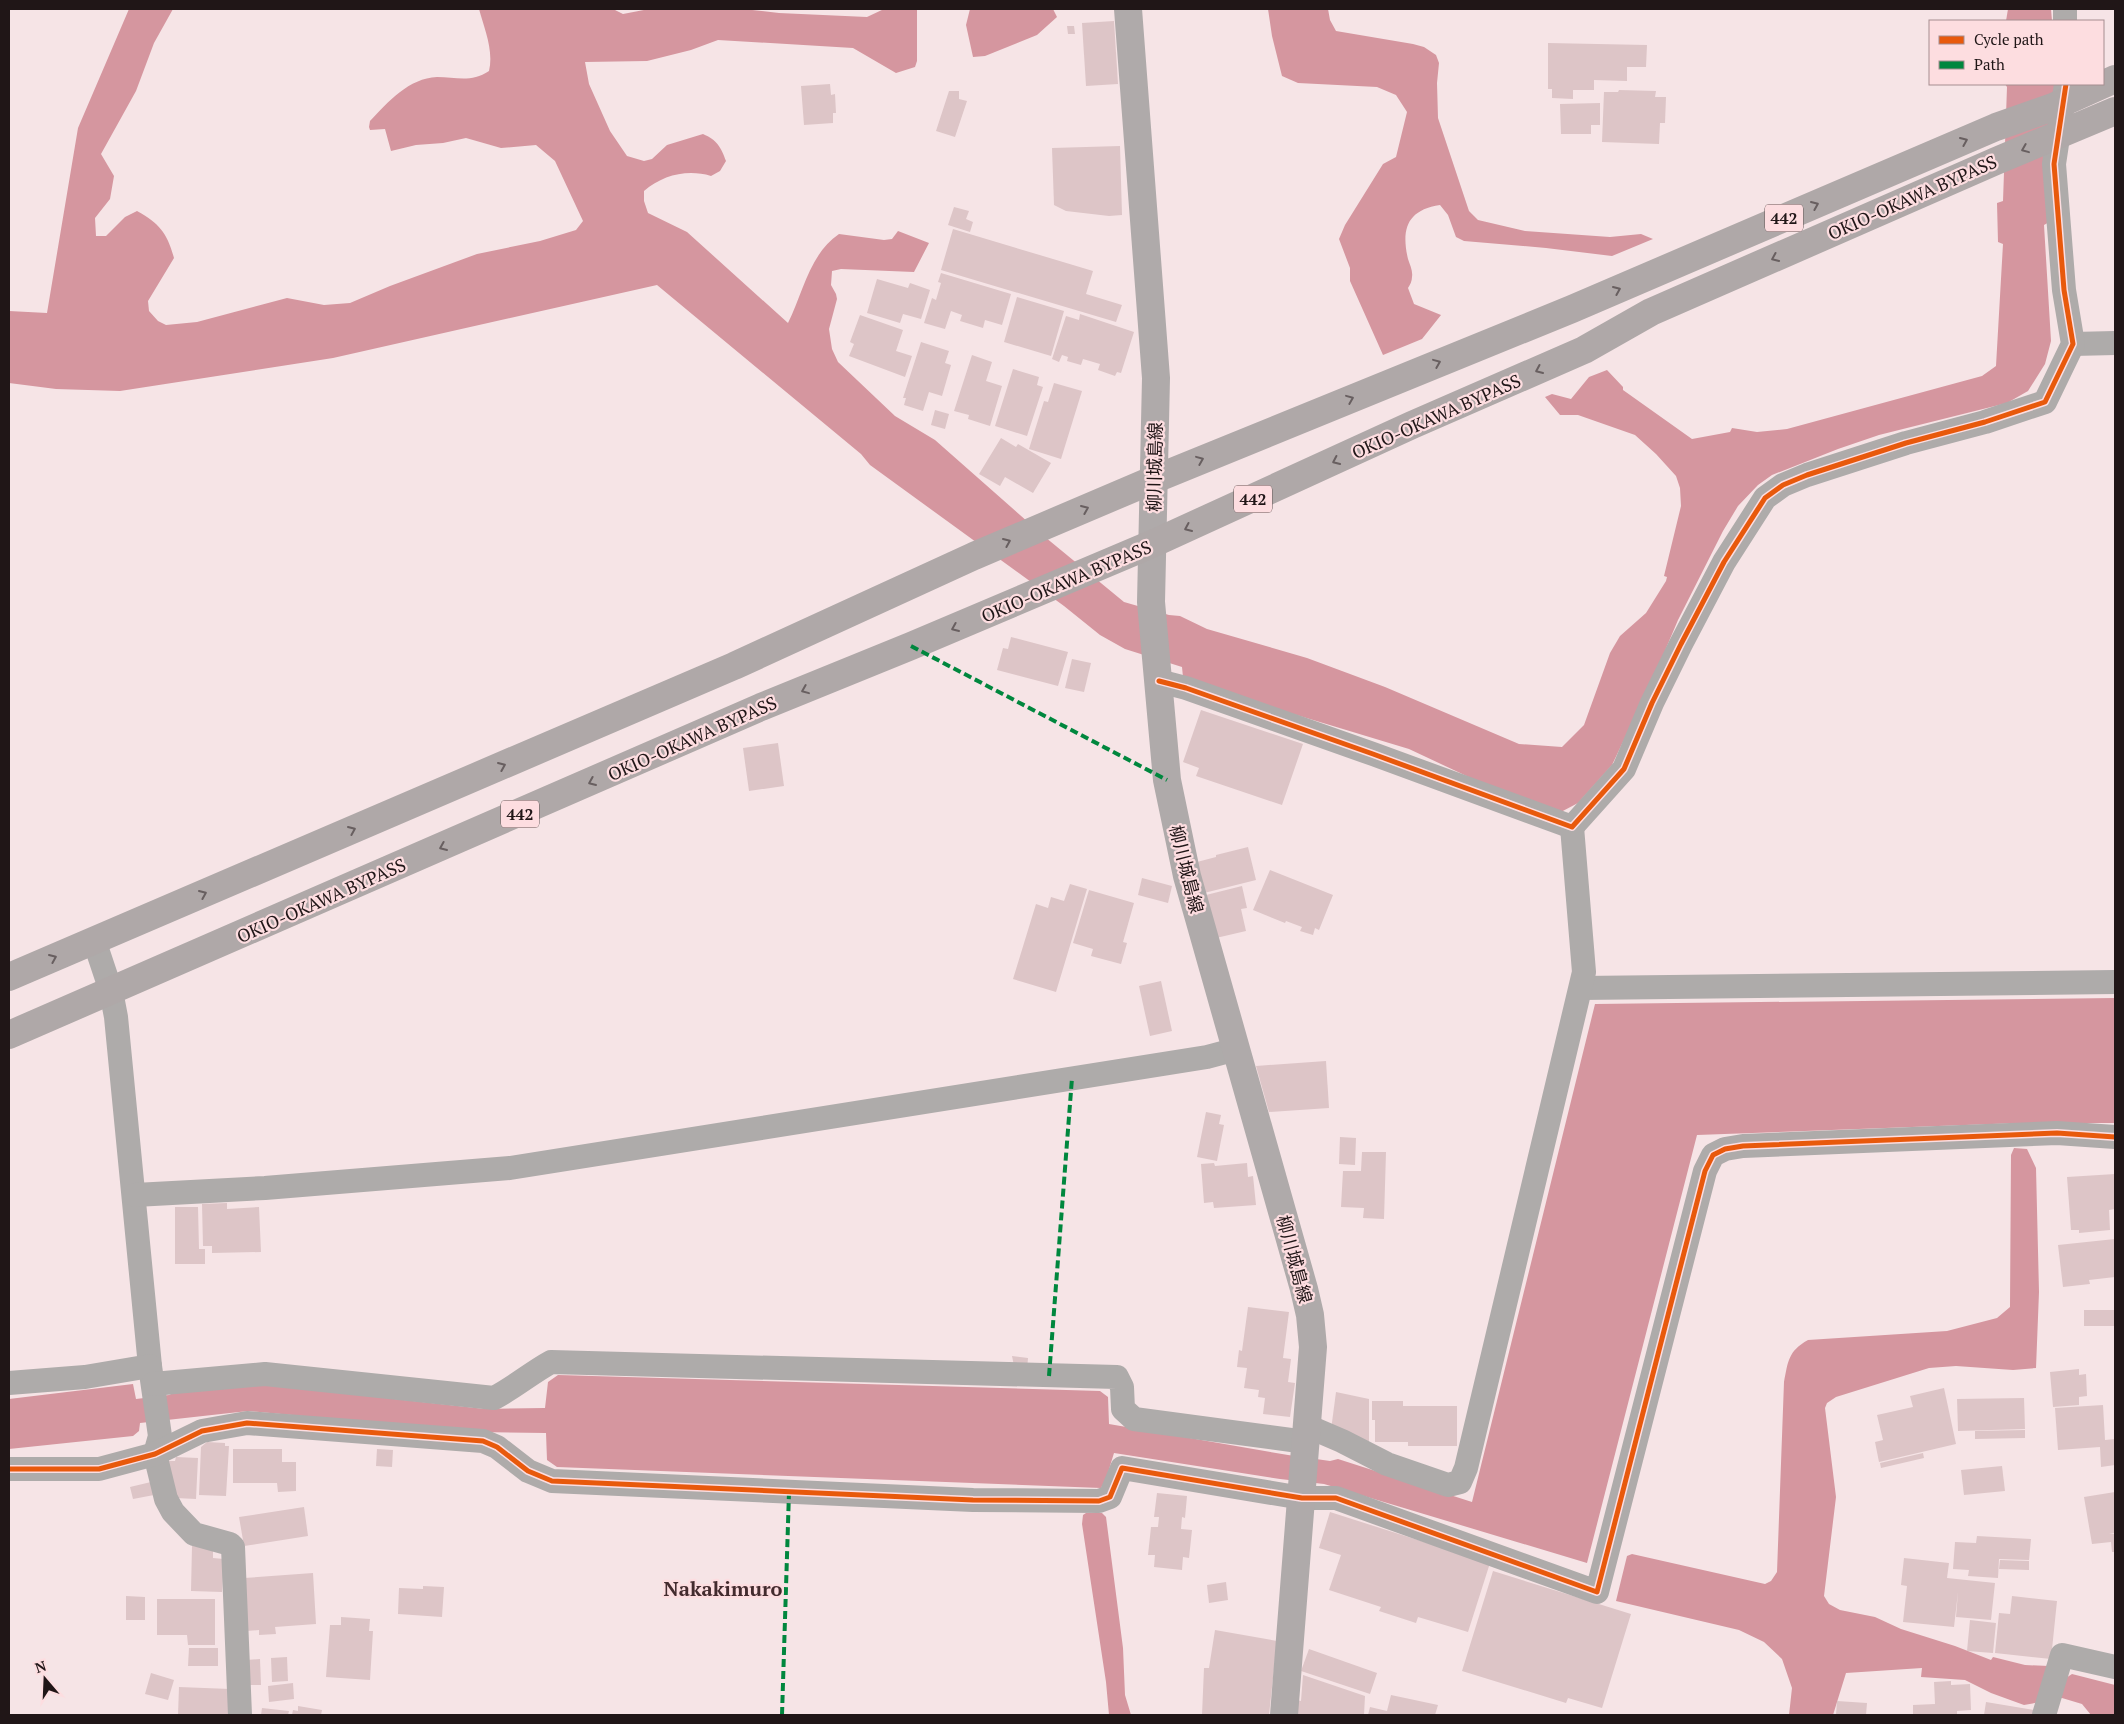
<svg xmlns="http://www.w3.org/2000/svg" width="2124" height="1724" viewBox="0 0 2124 1724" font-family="'PT Serif','Noto Sans JP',serif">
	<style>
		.water { fill: #d5969f }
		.building { fill: #ddc5c7 }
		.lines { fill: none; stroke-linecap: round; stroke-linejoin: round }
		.street { stroke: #aeabaa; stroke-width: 24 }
		.secondary { stroke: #afaaaa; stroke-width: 28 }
		.highway { stroke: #afa8a8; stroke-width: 28 }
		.quiet { stroke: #00873e; stroke-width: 4; stroke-dasharray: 8 4; stroke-linecap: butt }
		.cycleway-casing { stroke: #fddde0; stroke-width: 8 }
		.cycleway { stroke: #e8590c; stroke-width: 5 }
		.oneway { stroke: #685f60 }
		.labels { text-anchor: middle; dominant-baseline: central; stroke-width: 4.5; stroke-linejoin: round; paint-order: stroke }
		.shield { fill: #fddde0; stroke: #625253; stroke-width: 1 }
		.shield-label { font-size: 16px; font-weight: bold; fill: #201617 }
		.street-label { font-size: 18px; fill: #201617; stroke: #fddde0 }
		.quarter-label { font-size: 20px; font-weight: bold; fill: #432b2e; stroke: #fddde0 }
	</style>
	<rect width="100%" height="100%" fill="#f6e4e6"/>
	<g class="water">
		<path d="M129 9H173L154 43 136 91 101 154 114 176 110 199 95 218 96 236H106L125 217 137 211C160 224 167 233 174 258L148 301 149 311 158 321 166 325 197 322 287 298 324 305 350 303 390 286 477 254 540 241 576 230 583 221 555 161 536 145 501 148 466 138 443 143 416 145 391 151 385 129 370 130 369 127 370 121C388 102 409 78 437 77 456 77 471 83 489 71 494 50 484 28 479 9H613L623 14 649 9H743L779 13 867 17 884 9H917V61L915 67 896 73 853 48 718 40 691 50 647 61 585 62 589 84 610 131 627 156 644 161 652 159 667 145 703 134C717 140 721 147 726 161L720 171 711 176C687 169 663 175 644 191V201L648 213 687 232 788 323C803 293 810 253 839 234L884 240 892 239 898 231 929 243 914 272 841 269 832 271 831 285 836 294 837 299 829 329 832 349 838 362 895 416 935 440 1045 537 1124 602 1169 615 1180 616 1207 629 1307 658 1385 687 1519 744 1562 747 1584 725 1610 653 1620 636 1646 613 1666 581 1667 577 1664 576 1681 506 1680 488 1676 476 1656 454 1635 435 1578 415H1560L1545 397 1552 394 1571 399 1589 377 1607 370 1623 387V390L1692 439 1730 432 1732 428 1757 432 1787 429 1982 376 1996 366 2003 244 1998 242 1997 203 2003 201 2007 87 2005 84H2056L2051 221 2044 225 2051 341 2045 364 2028 391 2007 403 1879 435 1838 449 1772 475 1758 485 1738 506 1723 531 1678 620 1656 672 1612 765 1578 803 1559 813 1507 795 1409 749 1290 713 1183 677 1182 667 1125 649 1100 635 1064 606 870 465 861 454 657 285 333 358 120 391 56 389 9 383V311L47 313 78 128Z"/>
		<path d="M970 9H1053L1057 17 1037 35 985 56 973 57 966 25Z"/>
		<path d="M1268 9H1328L1330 20 1336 31 1413 44 1424 47 1436 55 1439 63 1437 83 1438 118 1469 211 1478 220 1525 231 1610 237 1641 234 1653 239 1612 256 1546 248 1464 241 1456 237 1448 215 1440 205C1407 210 1401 229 1408 259 1410 265 1413 271 1412 277 1412 281 1410 285 1408 288L1414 304 1441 315 1422 339 1383 355 1350 281V268L1339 239 1345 225 1383 164 1396 157 1407 112 1396 95 1377 87 1298 83 1282 76 1272 36Z"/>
		<path d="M2008 9H2051L2052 21H2006Z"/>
		<path d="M2115 998V1123H2019L1697 1135 1587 1563 1324 1484 1280 1479 1114 1453 1106 1479 1101 1488 557 1467 547 1460 546 1433 477 1432 248 1411 140 1423 139 1431 133 1436 9 1449V1399L133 1384 136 1399 169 1395 177 1391 259 1384 485 1409 545 1408 548 1382 558 1375 1100 1391 1108 1397 1109 1424 1288 1455 1330 1461 1338 1459 1472 1502 1595 1004Z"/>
		<path d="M2014 1148 2027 1149 2036 1168 2039 1292 2036 1368 2013 1370 1956 1366 1929 1368 1836 1397 1827 1403 1825 1408 1836 1497 1824 1596 1829 1604 1840 1610 1875 1617 1901 1629 1955 1646 1991 1660 1993 1657 2025 1665 2049 1666 2066 1678 2072 1674 2115 1685V1715H2091L2082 1704 2062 1698 2024 1705 1991 1693 1965 1680 1921 1677 1922 1668 1846 1673 1833 1715H1789L1792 1688 1782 1659 1764 1642 1739 1630 1616 1601 1627 1556 1632 1554 1765 1584 1771 1581 1777 1572 1784 1382C1788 1362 1788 1351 1808 1340L1947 1331 1997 1318 2010 1307 2011 1155Z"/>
		<path d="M1086 1513H1102L1106 1517 1123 1648 1125 1695 1131 1715H1109L1106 1682 1082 1524 1083 1515Z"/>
	</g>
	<g class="building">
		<path d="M1114 21 1118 84 1086 86 1082 23Z"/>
		<path d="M1067 26H1074L1075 34H1068Z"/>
		<path d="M1548 43 1647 45 1646 67H1627V81L1594 80V90H1573V99L1552 98V89H1548Z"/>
		<path d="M830 84 831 95 835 94 836 113H833V123L804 125 801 86Z"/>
		<path d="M1619 90 1656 91 1655 97H1666L1665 123H1660L1659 144 1602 142 1604 92H1618Z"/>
		<path d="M949 91H959V99L967 101 955 137 936 131Z"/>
		<path d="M1600 103V125H1591V134H1561L1560 104Z"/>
		<path d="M1120 146 1122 215 1109 216 1066 211 1054 205 1052 148Z"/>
		<path d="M954 207 969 211 966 219 973 222 970 232 948 225Z"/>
		<path d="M953 229 1093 271 1086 294 1122 305 1116 322 941 270Z"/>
		<path d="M941 273 1011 294 1002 325 985 320 983 328 960 321 962 315 951 311 945 329 924 323 932 298 936 300 941 283 938 282Z"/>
		<path d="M877 279 908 288 910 283 930 290 921 319 903 314 900 323 867 313Z"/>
		<path d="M1017 297 1064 311 1051 356 1004 342Z"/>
		<path d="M1080 314 1134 332 1121 373 1117 372 1115 376 1098 370 1100 364 1083 359 1081 365 1067 361 1068 357 1062 355 1059 362 1052 359 1066 316 1079 320Z"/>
		<path d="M860 315 903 330 896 351 912 356 905 377 849 356 854 344 850 342Z"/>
		<path d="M921 342 949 351 945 363 951 365 942 396 929 392 923 411 904 405 906 398H903Z"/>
		<path d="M972 355 992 362 986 381 1002 386 990 426 968 419 969 415 954 411Z"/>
		<path d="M1013 369 1039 377 1037 385 1043 387 1027 436 995 426Z"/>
		<path d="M1054 383 1082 391 1061 459 1029 449 1044 401 1048 402Z"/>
		<path d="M935 410 949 414 945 429 931 425Z"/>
		<path d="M1001 438 1016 447 1018 444 1051 463 1033 493 1005 477 1000 486 979 474Z"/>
		<path d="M1011 637 1068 652 1058 686 997 670 1003 648 1008 649Z"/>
		<path d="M1072 659 1091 663 1084 692 1065 688Z"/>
		<path d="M1201 710 1303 744 1282 805 1196 776 1199 768 1183 762Z"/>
		<path d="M778 743 784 786 749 791 743 748Z"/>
		<path d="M1248 847 1256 880 1204 893 1197 862 1216 857V855Z"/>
		<path d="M1270 870 1333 895 1319 930 1315 928 1313 935 1300 931 1302 927 1286 921 1285 923 1253 910Z"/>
		<path d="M1142 878 1172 886 1168 903 1138 895Z"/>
		<path d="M1070 884 1087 889 1056 992 1013 979 1036 904 1048 908 1051 897 1064 901Z"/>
		<path d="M1242 886 1247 908 1241 909 1246 931 1216 938 1206 895Z"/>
		<path d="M1089 890 1134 903 1123 942 1127 943 1121 964 1091 956 1093 949 1073 943Z"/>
		<path d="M1161 981 1172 1031 1150 1036 1139 986Z"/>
		<path d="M1326 1061 1329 1108 1269 1112 1256 1066Z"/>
		<path d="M1206 1112 1221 1115 1219 1124 1224 1125 1217 1161 1197 1157Z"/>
		<path d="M1340 1137 1356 1138 1355 1165 1339 1164Z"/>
		<path d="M1362 1152H1386L1384 1219 1363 1218 1364 1208 1341 1207 1343 1171H1361Z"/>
		<path d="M1214 1163 1215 1166 1247 1163 1248 1177 1253 1176 1256 1205 1214 1208 1213 1202 1204 1203 1201 1164Z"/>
		<path d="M2115 1174V1209L2109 1210 2110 1230 2079 1233V1230H2071L2067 1177Z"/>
		<path d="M227 1203V1209L259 1207 261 1252 212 1253V1246H203L202 1204Z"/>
		<path d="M175 1207H198L199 1249H205V1264H175Z"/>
		<path d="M2115 1239V1277L2089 1280 2090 1284 2063 1287 2058 1245Z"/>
		<path d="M1248 1307 1289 1312 1283 1358 1291 1359 1288 1382 1295 1383 1290 1417 1263 1414 1265 1398 1258 1397 1259 1390 1244 1388 1247 1368 1237 1367 1239 1350 1242 1351Z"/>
		<rect x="2084" y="1310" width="31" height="16"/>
		<path d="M1012 1356 1028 1358 1027 1369 1015 1371Z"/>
		<path d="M2079 1369V1375L2086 1374 2087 1396 2079 1397V1405L2053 1407 2050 1372Z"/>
		<path d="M1944 1388 1956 1444 1879 1462 1875 1442 1883 1440 1877 1415 1913 1407 1910 1396Z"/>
		<path d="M1336 1392 1369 1399V1444L1331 1430Z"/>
		<path d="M2024 1398 2025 1429 1958 1431 1957 1399Z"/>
		<path d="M1372 1401H1403V1406H1457V1446H1408V1442H1375V1420H1372Z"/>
		<path d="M2103 1405 2105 1440 2115 1439V1465L2101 1467 2100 1447 2058 1450 2055 1408Z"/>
		<path d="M2025 1430V1438L1975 1439V1431Z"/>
		<path d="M207 1442 225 1443V1446H229L226 1496 199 1495 201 1447Z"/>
		<path d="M233 1449H282V1462H296V1491L278 1492 277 1483H233Z"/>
		<path d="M377 1449 393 1450 392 1467 376 1466Z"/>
		<path d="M1923 1453 1924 1458 1881 1468 1880 1463Z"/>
		<path d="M176 1457 198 1458 196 1499 176 1498 165 1461H175Z"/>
		<path d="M2002 1466 2005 1491 1964 1495 1961 1470Z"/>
		<path d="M151 1482 154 1495 133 1499 130 1487Z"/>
		<path d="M2115 1492V1533L2109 1534H2115V1552H2112L2111 1542 2092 1544 2084 1497Z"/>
		<path d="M1157 1493 1187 1496 1185 1518 1182 1517 1181 1529 1192 1530 1189 1558 1183 1557 1182 1570 1154 1567 1155 1555H1148L1151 1527H1158L1159 1517H1154Z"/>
		<path d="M304 1507 308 1536 244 1546 239 1517Z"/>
		<path d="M1330 1512 1490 1563 1468 1632 1418 1617 1416 1623 1379 1611 1381 1607 1329 1590 1341 1555 1319 1548Z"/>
		<path d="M1977 1536 2031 1539 2029 1560 1999 1559 1998 1578 1968 1576 1969 1570 1953 1569 1955 1542 1976 1543Z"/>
		<path d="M192 1546 213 1547V1558L224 1559 222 1592 191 1591Z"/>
		<path d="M1904 1558 1949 1563 1947 1578 1995 1583 1991 1620 1956 1617 1958 1592 1954 1627 1903 1622 1907 1586 1901 1585Z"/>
		<path d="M2000 1560 2029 1561V1570L1999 1569Z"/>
		<path d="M1493 1571 1631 1614 1602 1708 1568 1698 1566 1703 1462 1671Z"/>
		<path d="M313 1573 316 1624 275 1627 276 1634 259 1635V1630L246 1631 244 1578Z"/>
		<path d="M1226 1582 1228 1600 1209 1603 1207 1585Z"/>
		<path d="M423 1586 444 1587 442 1617 398 1614 399 1588 423 1589Z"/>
		<path d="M126 1596 145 1597V1620H126Z"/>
		<path d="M2012 1596 2057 1601 2051 1659 1995 1653 1999 1613 2010 1614Z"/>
		<path d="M157 1599H215V1645H188L187 1635H157Z"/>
		<path d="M341 1617 370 1619 369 1631H373L370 1680 326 1677 330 1625H341Z"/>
		<path d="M1970 1620 1996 1623 1993 1653 1967 1651Z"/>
		<path d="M1215 1630 1277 1641 1269 1715H1202L1204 1668H1209Z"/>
		<path d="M189 1648H218V1666H188Z"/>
		<path d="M1309 1649 1377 1673 1370 1694 1301 1671Z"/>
		<path d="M287 1657 288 1681 272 1682 271 1658Z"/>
		<path d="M260 1659 261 1685H247L246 1660Z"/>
		<path d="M151 1673 174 1680 168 1700 145 1694Z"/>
		<path d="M1303 1675 1365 1696 1364 1715H1296V1700L1301 1701Z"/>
		<path d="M1951 1681V1685L1970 1684 1971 1710 1957 1711V1715H1913V1705L1935 1704 1934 1682Z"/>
		<path d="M293 1683 294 1699 269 1702 268 1686Z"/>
		<path d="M179 1687 230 1689 229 1715H178Z"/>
		<path d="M1391 1695 1438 1705 1435 1715H1368L1370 1707 1387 1711Z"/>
		<path d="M1837 1701 1867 1703 1866 1715H1836Z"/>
		<path d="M1986 1702 2034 1710 2033 1715H1984Z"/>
		<path d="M298 1706 322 1710 321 1715H292L293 1710 298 1711Z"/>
		<path d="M262 1708 289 1711 288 1715H261Z"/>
	</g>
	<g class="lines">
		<g class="street">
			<path d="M2065 9V21"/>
			<path d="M2073 344 2115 343"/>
			<path d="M1159 681 1186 688 1373 754 1572 827 1624 769 1652 703 1681 644 1724 562 1765 498 1783 485 1807 475 1906 443 1985 422 2045 402 2073 344 2064 290 2054 164 2066 84"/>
			<path d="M94 940 111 991 116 1017 150 1366 160 1436 155 1454 166 1499 173 1512 194 1534 230 1544 233 1547 240 1715"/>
			<path d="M1581 988 2115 982"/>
			<path d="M135 1195 265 1188 510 1168 1207 1057 1237 1049"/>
			<path d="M9 1383 85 1377 150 1366"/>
			<path d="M153 1384 265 1374 494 1398C515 1387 531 1373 551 1362L1117 1377 1122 1387 1123 1409 1134 1419 1306 1442"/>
			<path d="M1307 1426 1342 1441 1387 1464 1448 1485 1460 1482 1466 1468 1584 972 1572 827"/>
			<path d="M9 1469H99L155 1454 202 1431 247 1423 483 1441 497 1447 528 1471 552 1481 973 1500 1099 1501 1110 1497 1122 1468 1302 1498H1336L1597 1592 1705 1171 1713 1155 1725 1149 1743 1146 2057 1133 2115 1137"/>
			<path d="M2044 1715 2062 1655 2115 1667"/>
		</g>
		<path class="secondary" d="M1128 9 1156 378 1151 602 1167 780 1187 876 1304 1289 1310 1315 1313 1347 1284 1715"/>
		<g class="highway">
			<path d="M9 977 734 666 974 556 1155 479 1572 309 1996 127 2053 107 2115 79"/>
			<path d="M9 1035 761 707 911 646 1152 544 1412 425 1584 350 1651 312 1996 161 2115 111"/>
		</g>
		<g class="quiet">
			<path d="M911 646 1167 780"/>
			<path d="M1049 1376 1072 1078"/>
			<path d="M782 1715 789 1492"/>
		</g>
		<g class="cycleway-casing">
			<g id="cycleway">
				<path d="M1159 681 1186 688 1373 754 1572 827 1624 769 1652 703 1681 644 1724 562 1765 498 1783 485 1807 475 1906 443 1985 422 2045 402 2073 344 2064 290 2054 164 2066 84"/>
				<path d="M9 1469H99L155 1454 202 1431 247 1423 483 1441 497 1447 528 1471 552 1481 973 1500 1099 1501 1110 1497 1122 1468 1302 1498H1336L1597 1592 1705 1171 1713 1155 1725 1149 1743 1146 2057 1133 2115 1137"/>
			</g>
		</g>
		<use href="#cycleway" class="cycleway"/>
	</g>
	<defs><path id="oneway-chevron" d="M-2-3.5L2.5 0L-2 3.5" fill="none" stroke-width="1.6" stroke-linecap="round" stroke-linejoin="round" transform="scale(1.25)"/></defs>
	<g class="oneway">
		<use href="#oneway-chevron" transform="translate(1964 141) rotate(-23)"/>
		<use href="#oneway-chevron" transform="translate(2025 149) rotate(158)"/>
		<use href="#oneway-chevron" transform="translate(1815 205) rotate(-23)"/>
		<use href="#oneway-chevron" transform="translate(1775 258) rotate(156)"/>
		<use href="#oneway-chevron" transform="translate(1617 290) rotate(-23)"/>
		<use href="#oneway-chevron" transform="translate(1437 363) rotate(-22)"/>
		<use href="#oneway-chevron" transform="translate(1539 370) rotate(156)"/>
		<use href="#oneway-chevron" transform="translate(1350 399) rotate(-22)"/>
		<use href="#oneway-chevron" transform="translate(1200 460) rotate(-22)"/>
		<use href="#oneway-chevron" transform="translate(1336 461) rotate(155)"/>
		<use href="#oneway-chevron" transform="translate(1085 509) rotate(-23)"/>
		<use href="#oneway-chevron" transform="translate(1188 528) rotate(156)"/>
		<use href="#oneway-chevron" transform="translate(1007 542) rotate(-23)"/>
		<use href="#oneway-chevron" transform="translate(955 628) rotate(157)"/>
		<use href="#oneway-chevron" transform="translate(805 690) rotate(158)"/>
		<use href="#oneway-chevron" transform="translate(502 766) rotate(-23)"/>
		<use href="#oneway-chevron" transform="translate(592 782) rotate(157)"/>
		<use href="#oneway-chevron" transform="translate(352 830) rotate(-23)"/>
		<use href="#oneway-chevron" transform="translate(443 847) rotate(157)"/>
		<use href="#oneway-chevron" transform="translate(203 894) rotate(-23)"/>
		<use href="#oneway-chevron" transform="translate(53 958) rotate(-23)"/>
	</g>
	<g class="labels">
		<g class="shield">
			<rect x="1765" y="204.5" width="38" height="27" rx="4"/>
			<rect x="1234" y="485.5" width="38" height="27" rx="4"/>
			<rect x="501" y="800.5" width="38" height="27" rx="4"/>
		</g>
		<g class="shield-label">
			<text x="1784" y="218">442</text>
			<text x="1253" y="499">442</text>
			<text x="520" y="814">442</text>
		</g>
		<g class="street-label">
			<text transform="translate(1912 197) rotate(-24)">OKIO-OKAWA BYPASS</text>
			<text transform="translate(1436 416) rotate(-24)">OKIO-OKAWA BYPASS</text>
			<text transform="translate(1154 467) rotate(-89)">柳川城島線</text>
			<text transform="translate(1066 581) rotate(-23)">OKIO-OKAWA BYPASS</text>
			<text transform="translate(692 738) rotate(-24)">OKIO-OKAWA BYPASS</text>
			<text transform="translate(1187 869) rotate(76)">柳川城島線</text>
			<text transform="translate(321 900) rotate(-24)">OKIO-OKAWA BYPASS</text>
			<text transform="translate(1295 1259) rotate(75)">柳川城島線</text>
		</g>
		<g class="quarter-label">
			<text x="723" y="1588">Nakakimuro</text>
		</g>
	</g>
	<rect width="2124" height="1724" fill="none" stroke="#201617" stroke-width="20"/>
	<rect x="1929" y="20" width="175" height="65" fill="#fddde0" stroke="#a58d90"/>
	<rect x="1939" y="36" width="25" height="8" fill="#e8590c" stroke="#a58d90"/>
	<text x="1974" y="45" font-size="15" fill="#201617">Cycle path</text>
	<rect x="1939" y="61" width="25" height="8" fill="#00873e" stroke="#a58d90"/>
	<text x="1974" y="70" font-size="15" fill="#201617">Path</text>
	<g transform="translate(45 1679) rotate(341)" stroke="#fddde0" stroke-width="4" paint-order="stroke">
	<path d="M0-4L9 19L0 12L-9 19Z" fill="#201617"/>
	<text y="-8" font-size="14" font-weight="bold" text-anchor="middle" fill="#201617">N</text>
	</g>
</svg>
